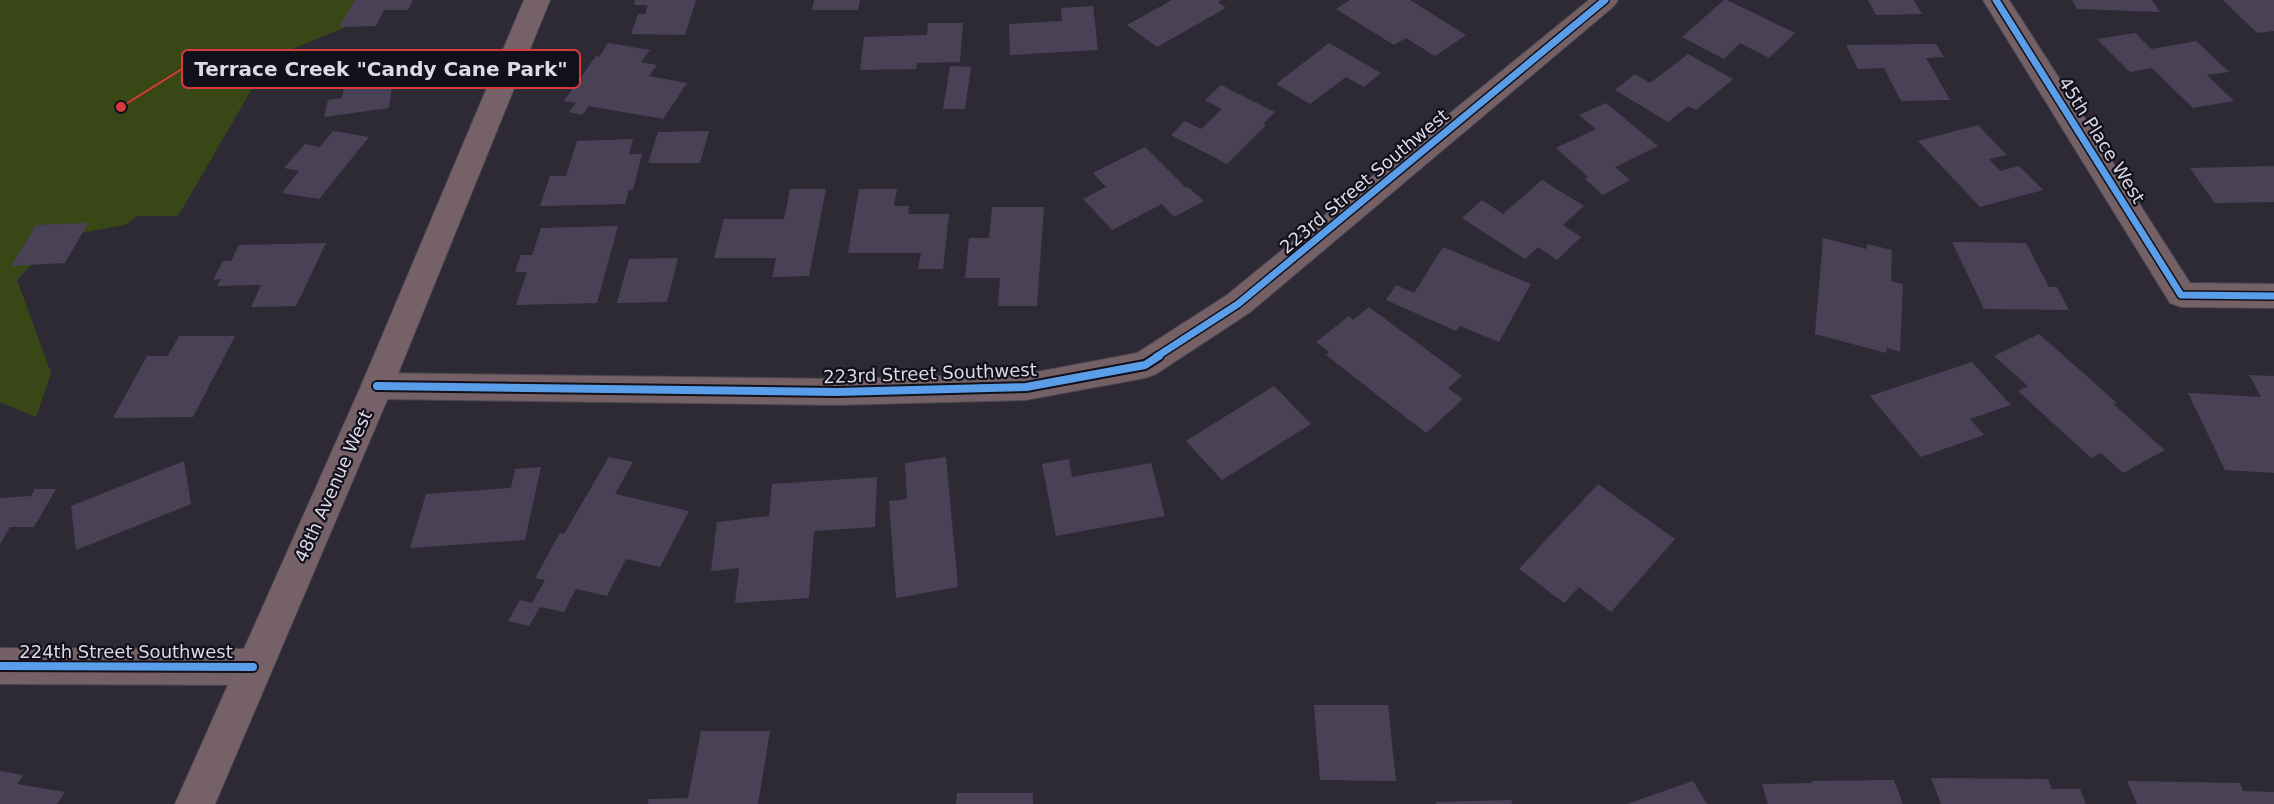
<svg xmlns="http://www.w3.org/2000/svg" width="2274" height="804" viewBox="0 0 2274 804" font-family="'DejaVu Sans',sans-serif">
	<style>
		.green { fill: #394717 }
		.building { fill: #494257 }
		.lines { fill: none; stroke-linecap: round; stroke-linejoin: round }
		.street-casing { stroke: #4a4752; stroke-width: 2 }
		.secondary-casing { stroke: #4a4752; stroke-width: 2 }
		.street { fill: #746065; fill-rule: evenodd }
		.secondary { fill: #776169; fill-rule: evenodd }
		.cycleway-far1-casing { stroke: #12101a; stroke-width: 10 }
		.cycleway-casing { stroke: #12101a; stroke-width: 12 }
		.cycleway-far1 { stroke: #5a9eea; stroke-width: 7 }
		.cycleway { stroke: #5a9eea; stroke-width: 8 }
		.labels { text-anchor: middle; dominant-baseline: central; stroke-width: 4.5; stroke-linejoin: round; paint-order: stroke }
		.street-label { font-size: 18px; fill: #dcd9e9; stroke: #12101a }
		.leader { fill: none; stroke: #d73a3b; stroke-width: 2 }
		.callout-dot { fill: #d73a3b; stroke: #12101a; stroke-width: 2 }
		.callout { fill: #12101a; stroke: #d73a3b; stroke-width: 2 }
		.callout-label { font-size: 20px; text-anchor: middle; font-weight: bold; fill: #dcd9e9 }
	</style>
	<rect width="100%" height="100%" fill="#2d2a36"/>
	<path class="green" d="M0 0H360L351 25 270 58 178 216H137L125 225 58 237 17 280 51 373 36 417 0 402Z"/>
	<g class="building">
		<path d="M355 0H413L408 10H384L376 26 339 27Z"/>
		<path d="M635 0H696L685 35 631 34 638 14H645L648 5H634Z"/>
		<path d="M814 0H860L858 10H812Z"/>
		<path d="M1172 0H1222L1218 2 1226 8 1157 47 1127 25Z"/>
		<path d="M1350 0H1410L1466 35 1435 56 1406 38 1394 45 1336 9Z"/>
		<path d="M1724 0H1727L1795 33 1769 58 1740 43 1724 59 1682 37Z"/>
		<path d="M1868 0H1914L1922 14 1876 15Z"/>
		<path d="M2072 0H2152L2160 12 2077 9Z"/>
		<path d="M2223 0H2274V31L2257 33Z"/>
		<path d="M1093 6 1098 50 1010 55 1009 24 1062 21 1061 8Z"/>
		<path d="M928 23H963L960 62 917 63 916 69 860 70 864 37 927 35Z"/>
		<path d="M2135 33 2151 49 2196 41 2229 72 2207 75 2234 101 2193 108 2152 68 2130 72 2097 39Z"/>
		<path d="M608 43 650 50 641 62 657 65 649 76 687 83 663 119 589 106 582 115 569 112 576 103 564 101 596 56 599 57Z"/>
		<path d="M1329 43 1381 73 1364 87 1346 77 1310 104 1276 84Z"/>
		<path d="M1936 44 1944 57 1926 58 1950 100 1901 101 1884 68 1858 69 1846 45Z"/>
		<path d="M397 52 389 108 324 117 328 100 342 98 349 59Z"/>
		<path d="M1688 54 1733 79 1696 110 1688 106 1668 122 1615 90 1635 74 1650 83Z"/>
		<path d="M950 66 971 67 965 109H943Z"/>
		<path d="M1221 85 1275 112 1263 124 1266 125 1227 164 1171 135 1185 121 1201 129 1222 109 1205 100Z"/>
		<path d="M1606 103 1658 146 1615 167 1630 180 1603 195 1585 179 1588 177 1556 148 1596 129 1579 115Z"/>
		<path d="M1978 125 2007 155 1989 159 2000 171 2019 166 2043 190 1980 207 1918 141Z"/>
		<path d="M333 131 369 137 319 199 282 193 299 171 284 168 305 144 320 147Z"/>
		<path d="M709 131 700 163H648L658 132Z"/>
		<path d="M633 139 629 154H642L633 190H629L625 204 540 206 550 176H566L577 141Z"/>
		<path d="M1145 147 1186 188 1188 187 1204 201 1174 217 1162 204 1112 230 1083 199 1106 187 1093 173Z"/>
		<path d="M2274 166V202L2215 203 2190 168Z"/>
		<path d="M1542 180 1584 206 1563 225 1581 237 1557 260 1538 247 1525 259 1462 218 1482 200 1503 214Z"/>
		<path d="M790 189H826L809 276 772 277 776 258H714L724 219H784Z"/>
		<path d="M859 189H897L894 206H909L908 214H949L943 269H918L921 253H848Z"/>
		<path d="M992 207H1044L1037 306H998L1000 278H965L969 238H989Z"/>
		<path d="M88 223 65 263 11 266 36 225Z"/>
		<path d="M618 226 597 303 516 305 527 272H515L521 255H532L541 228Z"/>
		<path d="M1823 238 1867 249V244L1892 250 1891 281 1903 284 1900 352 1887 348 1886 353 1815 334Z"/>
		<path d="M1952 242 2026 243 2049 287H2057L2069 310 1984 309Z"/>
		<path d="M326 243 296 306 251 307 261 285 217 286 221 279 213 280 223 261H231L239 245Z"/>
		<path d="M1443 247 1531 284 1499 342 1460 326 1456 331 1386 300 1396 285 1414 293Z"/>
		<path d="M678 258 667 302 617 303 629 259Z"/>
		<path d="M1369 307 1462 376 1448 388 1463 399 1426 433 1326 355 1329 352 1316 342 1349 316 1353 320Z"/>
		<path d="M2039 334 2117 403 2113 404 2165 450 2123 473 2101 453 2091 458 2018 391 2028 386 1994 356Z"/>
		<path d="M179 336H235L193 417 113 418 147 356H168Z"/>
		<path d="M1972 362 2011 405 1970 419 1984 435 1921 457 1870 396Z"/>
		<path d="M2249 375 2274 376V473L2225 470 2188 393 2261 397Z"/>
		<path d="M1274 386 1311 424 1222 480 1186 441Z"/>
		<path d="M609 457 633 462 615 494 689 511 660 567 626 559 607 596 576 589 564 612 540 607 529 626 508 621 520 600 532 603 545 580 535 578 560 533 564 534Z"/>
		<path d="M946 457 958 587 896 598 889 501 907 499 905 463Z"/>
		<path d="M1069 459 1072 477 1151 463 1165 516 1056 536 1042 464Z"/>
		<path d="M184 461 191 504 76 550 71 506Z"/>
		<path d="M541 467 525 540 410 548 426 494 511 488 515 469Z"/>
		<path d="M877 477 875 527 814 531 809 598 735 603 739 568 711 571 717 522 769 516 772 484Z"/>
		<path d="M1598 484 1675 539 1611 612 1579 587 1564 603 1519 569Z"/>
		<path d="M35 489H56L34 527H10L0 544V498L31 496Z"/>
		<path d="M1314 705H1388L1396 781 1320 780Z"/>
		<path d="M701 731H770L758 804H648L649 799 688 798Z"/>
		<path d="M0 771 23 775 17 784 65 792 57 804H0Z"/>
		<path d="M1931 778 2048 779 2052 789H2080L2086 804H1941Z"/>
		<path d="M1894 780 1903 804H1768L1762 784 1812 783 1811 781Z"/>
		<path d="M1693 781 1707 804H1627Z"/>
		<path d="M2127 781 2240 783 2243 791 2274 792V804H2137Z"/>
		<path d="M957 793H1033V804H956Z"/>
		<path d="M1511 800 1512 804H1436V802Z"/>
	</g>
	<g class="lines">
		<g class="street-casing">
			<g id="street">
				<path d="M1589 0H1618L1614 6 1249 313 1156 374 1145 378 1026 400 837 405 377 399 365 395 361 386 365 377 377 373 837 379 1026 374 1137 353 1227 295Z"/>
				<path d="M1983 0H2009L2190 283 2274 284V308L2181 307 2170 303Z"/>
				<path d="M0 648 253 649 266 654 272 667 266 680 253 685 0 684Z"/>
			</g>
		</g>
		<g class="secondary-casing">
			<path id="secondary" d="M524 0H550L393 386 215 804H175L361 386Z"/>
		</g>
		<use href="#street" class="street"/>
		<use href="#secondary" class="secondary"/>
		<g class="cycleway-far1-casing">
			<g id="cycleway-far1">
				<path d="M1996 0 2181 295 2274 296"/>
				<path d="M1156 357 1238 304 1605 0"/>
			</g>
		</g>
		<g class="cycleway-casing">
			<g id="cycleway">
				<path d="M377 386 837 392 1026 387 1145 365 1159 356"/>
				<path d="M0 666 253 667"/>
			</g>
		</g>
		<use href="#cycleway-far1" class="cycleway-far1"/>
		<use href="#cycleway" class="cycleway"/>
	</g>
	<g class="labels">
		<g class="street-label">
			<text transform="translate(2102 140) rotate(58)">45th Place West</text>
			<text transform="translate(1364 181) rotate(-40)">223rd Street Southwest</text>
			<text transform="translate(930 373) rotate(-2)">223rd Street Southwest</text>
			<text transform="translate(333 486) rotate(-66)">48th Avenue West</text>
			<text x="126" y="651">224th Street Southwest</text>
		</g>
	</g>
	<path class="leader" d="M121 107L182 69"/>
	<circle class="callout-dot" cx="121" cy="107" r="6"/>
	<rect class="callout" x="182" y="50" width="398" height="38" rx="6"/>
	<g class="callout-label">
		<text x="381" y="76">Terrace Creek "Candy Cane Park"</text>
	</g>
</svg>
